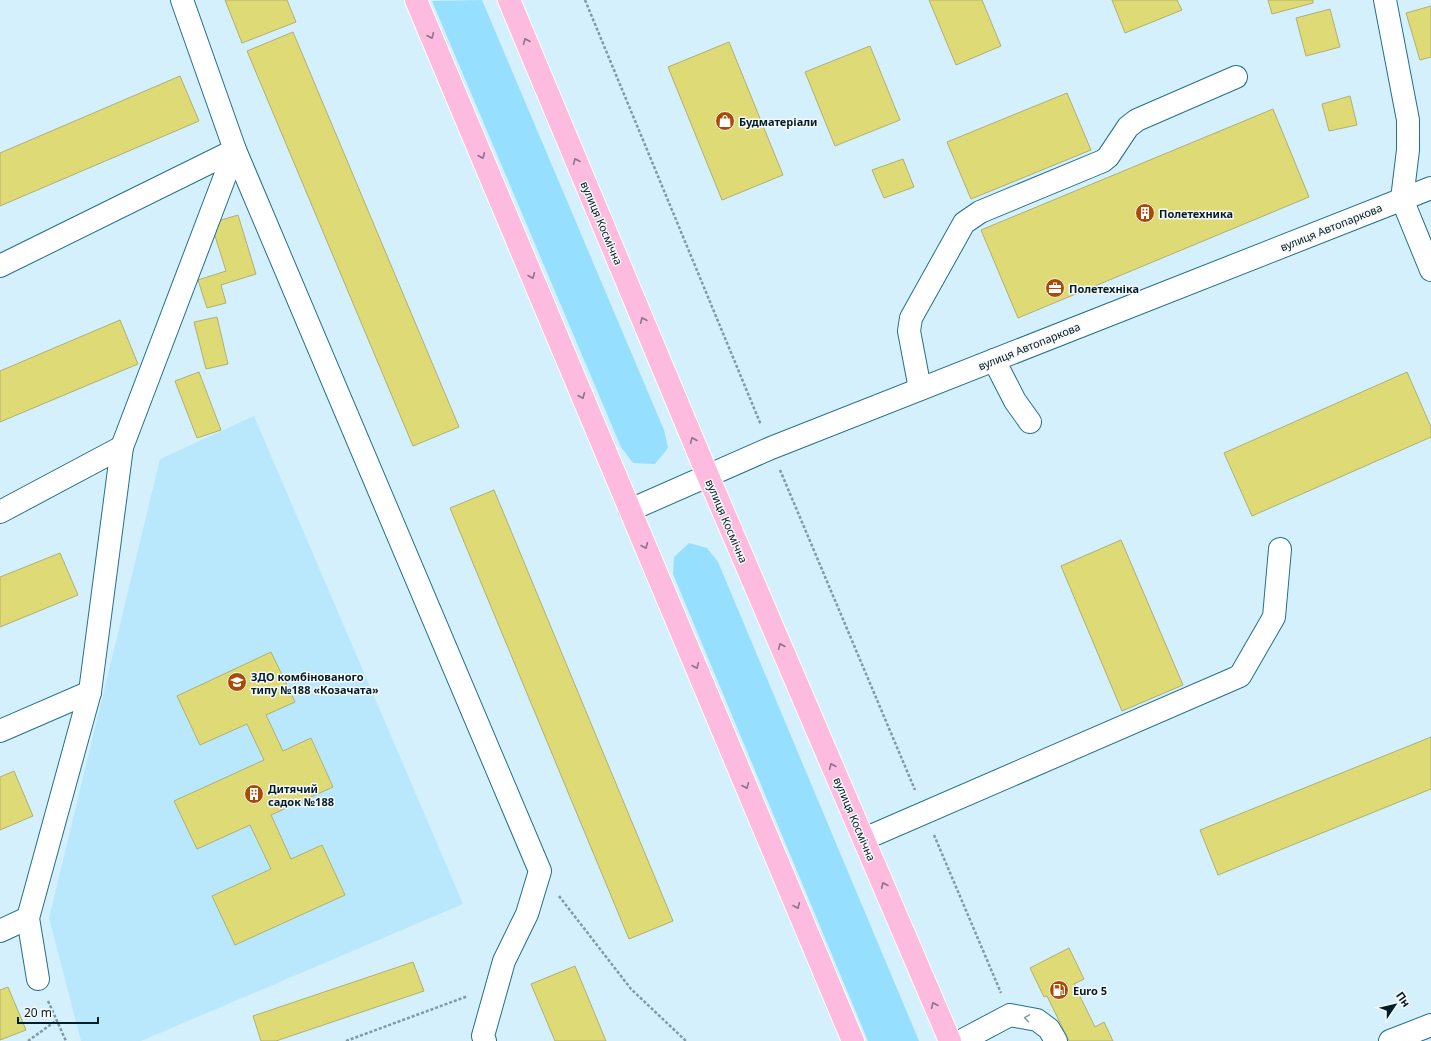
<svg xmlns="http://www.w3.org/2000/svg" width="1431" height="1041" viewBox="0 0 1431 1041" font-family="'Noto Sans',sans-serif">
	<style>
		.built { fill: #b9e8fc }
		.green { fill: #97dffe }
		.building { fill: #deda76; stroke: #b1af70 }
		.lines { fill: none; stroke-linecap: round; stroke-linejoin: round }
		.minor-casing { stroke: #246f8b; stroke-width: 24 }
		.major-casing { stroke: #fff; stroke-width: 24 }
		.path { stroke: #7e9aa6; stroke-width: 2.5; stroke-dasharray: 3 2; stroke-linecap: butt }
		.minor { stroke: #fff; stroke-width: 22 }
		.major { stroke: #fdbbdf; stroke-width: 22 }
		.oneway { stroke: #8b748d }
		.oneway2 { stroke: #8c9a9f }
		.labels { text-anchor: middle; dominant-baseline: central; stroke-width: 3; stroke-linejoin: round; paint-order: stroke }
		.poi-label { font-size: 11px; font-weight: bold; fill: #001e29; stroke: #f8f8f8; text-anchor: start }
		.street-label { font-size: 11px; fill: #001e29; stroke: #f8f8f8 }
	</style>
	<rect width="100%" height="100%" fill="#d5f0fd"/>
	<path class="built" d="M254 416 463 904 141 1041H81L49 918 160 459Z"/>
	<g class="green">
		<path d="M482 0 664 430 668 448 655 464 633 463 621 447 432 1Z"/>
		<path d="M689 543 707 548 718 562 919 1041H868L673 574 674 557Z"/>
	</g>
	<g class="building">
		<path d="M225 0H287L296 22 242 43Z"/>
		<path d="M929 0H982L1001 46 956 65Z"/>
		<path d="M1112 0H1177L1182 10 1125 33Z"/>
		<path d="M1268 0H1313V3L1272 14Z"/>
		<path d="M1431 6V57L1420 60 1406 13Z"/>
		<path d="M1330 9 1340 47 1306 56 1296 18Z"/>
		<path d="M293 32 459 427 413 446 247 51Z"/>
		<path d="M729 42 783 175 722 200 668 67Z"/>
		<path d="M870 46 900 120 835 146 805 72Z"/>
		<path d="M180 76 199 121 0 206V153Z"/>
		<path d="M1067 93 1091 150 971 199 947 142Z"/>
		<path d="M1350 96 1357 125 1329 131 1322 104Z"/>
		<path d="M1273 109 1309 197 1018 318 981 230Z"/>
		<path d="M903 159 914 187 884 198 872 170Z"/>
		<path d="M238 215 256 274 221 285 226 303 207 308 198 280 226 271 211 223Z"/>
		<path d="M217 317 228 364 206 369 194 322Z"/>
		<path d="M120 320 138 364 0 422V371Z"/>
		<path d="M199 372 221 430 197 438 175 381Z"/>
		<path d="M1407 372 1431 427V437L1252 516 1224 453Z"/>
		<path d="M494 490 673 921 629 939 450 508Z"/>
		<path d="M1121 540 1183 685 1122 711 1061 566Z"/>
		<path d="M60 553 78 595 0 627V577Z"/>
		<path d="M271 652 295 702 266 715 283 751 311 738 333 787 271 815 291 859 322 845 345 895 235 945 212 896 271 869 250 825 197 849 174 801 264 760 247 724 200 745 177 696Z"/>
		<path d="M1431 737V789L1218 875 1200 830Z"/>
		<path d="M14 771 33 816 0 830V777Z"/>
		<path d="M1069 948 1084 979 1074 984 1095 1027 1104 1022 1113 1041H1069L1047 996 1044 997 1030 968Z"/>
		<path d="M413 962 424 991 276 1041H261L253 1016Z"/>
		<path d="M575 966 606 1041H555L531 984Z"/>
		<path d="M8 987 26 1030 0 1040V990Z"/>
	</g>
	<g class="lines">
		<g class="minor-casing">
			<g id="minor">
				<path d="M182 0 235 150 540 871 527 914 504 961 483 1036 485 1041"/>
				<path d="M1385 0 1408 120V150L1402 199 1431 270"/>
				<path d="M0 266 235 150 122 447 90 692 28 918 38 979"/>
				<path d="M994 360 1015 401 1030 422"/>
				<path d="M920 389 909 331 911 318 964 223 980 212 1103 161 1108 157 1128 127 1137 120 1236 77"/>
				<path d="M630 510 771 448 1431 188"/>
				<path d="M0 512 122 447"/>
				<path d="M0 731 90 692"/>
				<path d="M864 839 1240 676 1274 617 1280 549"/>
				<path d="M0 931 28 918"/>
				<path d="M961 1041 1010 1015 1037 1020 1049 1029 1056 1041"/>
				<path d="M1390 1041 1431 1025"/>
			</g>
		</g>
		<g class="major-casing">
			<g id="major">
				<path d="M416 0 853 1041"/>
				<path d="M509 0 708 476 950 1041"/>
			</g>
		</g>
		<g class="path">
			<path d="M585 0 761 425"/>
			<path d="M780 470 915 790"/>
			<path d="M934 835 1001 993"/>
			<path d="M559 896 631 989 686 1041"/>
			<path d="M48 1001 66 1041"/>
			<path d="M28 1041 57 1020"/>
			<path d="M346 1041 468 996"/>
		</g>
		<use href="#minor" class="minor"/>
		<use href="#major" class="major"/>
	</g>
	<defs><path id="oneway-chevron" d="M-2-3.5L2.5 0L-2 3.5" fill="none" stroke-width="1.6" stroke-linecap="round" stroke-linejoin="round"/></defs>
	<g class="oneway">
		<use href="#oneway-chevron" transform="translate(431 36) rotate(67)"/>
		<use href="#oneway-chevron" transform="translate(526 41) rotate(-113)"/>
		<use href="#oneway-chevron" transform="translate(482 156) rotate(67)"/>
		<use href="#oneway-chevron" transform="translate(576 161) rotate(-113)"/>
		<use href="#oneway-chevron" transform="translate(532 276) rotate(67)"/>
		<use href="#oneway-chevron" transform="translate(643 320) rotate(-113)"/>
		<use href="#oneway-chevron" transform="translate(582 396) rotate(67)"/>
		<use href="#oneway-chevron" transform="translate(693 440) rotate(-113)"/>
		<use href="#oneway-chevron" transform="translate(645 546) rotate(67)"/>
		<use href="#oneway-chevron" transform="translate(781 646) rotate(-113)"/>
		<use href="#oneway-chevron" transform="translate(696 666) rotate(67)"/>
		<use href="#oneway-chevron" transform="translate(832 766) rotate(-113)"/>
		<use href="#oneway-chevron" transform="translate(746 786) rotate(67)"/>
		<use href="#oneway-chevron" transform="translate(884 885) rotate(-113)"/>
		<use href="#oneway-chevron" transform="translate(797 906) rotate(67)"/>
		<use href="#oneway-chevron" transform="translate(934 1005) rotate(-113)"/>
	</g>
	<use class="oneway2" href="#oneway-chevron" transform="translate(1027 1018) rotate(-171)"/>
	<defs>
		<g id="shop-disc" transform="scale(1)"><circle r="9.5" fill="#ab4a04" stroke="#f8f8f8"/><path d="M-5-2.5h2.3a2.7 3.5 0 0 1 5.4 0H5L5.5 6h-11ZM-1.5-2.5h3a1.5 2.3 0 0 0-3 0Z" fill="#fff"/></g>
		<g id="building-disc" transform="scale(1)"><circle r="9.5" fill="#ab4a04" stroke="#f8f8f8"/><path d="M-4-6H4V6H1V3H-1V6H-4ZM-2.5-4.3h1.7v1.8h-1.7ZM.8-4.3h1.7v1.8H.8ZM-2.5-1h1.7V.8h-1.7ZM.8-1h1.7V.8H.8Z" fill="#fff"/></g>
		<g id="office-disc" transform="scale(1)"><circle r="9.5" fill="#ab4a04" stroke="#f8f8f8"/><path d="M-6-3h4V-5.5h4V-3h4V5H-6ZM-1-4.5V-3h2v-1.5ZM-6 0V1H6V0Z" fill="#fff"/></g>
		<g id="school-disc" transform="scale(1)"><circle r="9.5" fill="#ab4a04" stroke="#f8f8f8"/><path d="M0-5L7-2L0 1L-7-2ZM-4 1L0 2.5L4 1V4Q0 6-4 4Z" fill="#fff"/></g>
		<g id="fuel-disc" transform="scale(1)"><circle r="9.5" fill="#ab4a04" stroke="#f8f8f8"/><path d="M-5.5-6h7V0h2V4h1.3V-2.5L3-4.5l.8-.8L6-3V5H2.5V1h-1V6h-7ZM-4.2-4.7v3.2H.2V-4.7Z" fill="#fff"/></g>
	</defs>
	<g fill-rule="evenodd">
		<use href="#shop-disc" x="725" y="121"/>
		<use href="#building-disc" x="1145" y="213"/>
		<use href="#office-disc" x="1055" y="288"/>
		<use href="#school-disc" x="237" y="682"/>
		<use href="#building-disc" x="254" y="794"/>
		<use href="#fuel-disc" x="1059" y="990"/>
	</g>
	<g class="labels">
		<g class="poi-label">
			<text x="739" y="121">Будматеріали</text>
			<text x="1159" y="213">Полетехника</text>
			<text x="1069" y="288">Полетехніка</text>
			<text x="251" y="676">ЗДО комбінованого<tspan x="251" dy="13">типу №188 «Козачата»</tspan></text>
			<text x="268" y="788">Дитячий<tspan x="268" dy="13">садок №188</tspan></text>
			<text x="1073" y="990">Euro 5</text>
		</g>
		<g class="street-label">
			<text transform="translate(602 223) rotate(67)">вулиця Космічна</text>
			<text transform="translate(1331 227) rotate(-22)">вулиця Автопаркова</text>
			<text transform="translate(1029 346) rotate(-22)">вулиця Автопаркова</text>
			<text transform="translate(727 521) rotate(67)">вулиця Космічна</text>
			<text transform="translate(855 819) rotate(67)">вулиця Космічна</text>
		</g>
	</g>
	<g transform="translate(1395 1005) rotate(55)" stroke="#f8f8f8" stroke-width="3" paint-order="stroke">
	<path d="M0-3L7 15L0 10L-7 15Z" fill="#001e29"/>
	<text y="-6" font-size="11" font-weight="bold" text-anchor="middle" fill="#001e29">Пн</text>
	</g>
	<path d="M18 1017v6h80v-6" fill="none" stroke="#001e29" stroke-width="2"/>
	<text x="24" y="1017" font-size="12" fill="#001e29" stroke="#f8f8f8" stroke-width="3" paint-order="stroke">20 m</text>
</svg>
